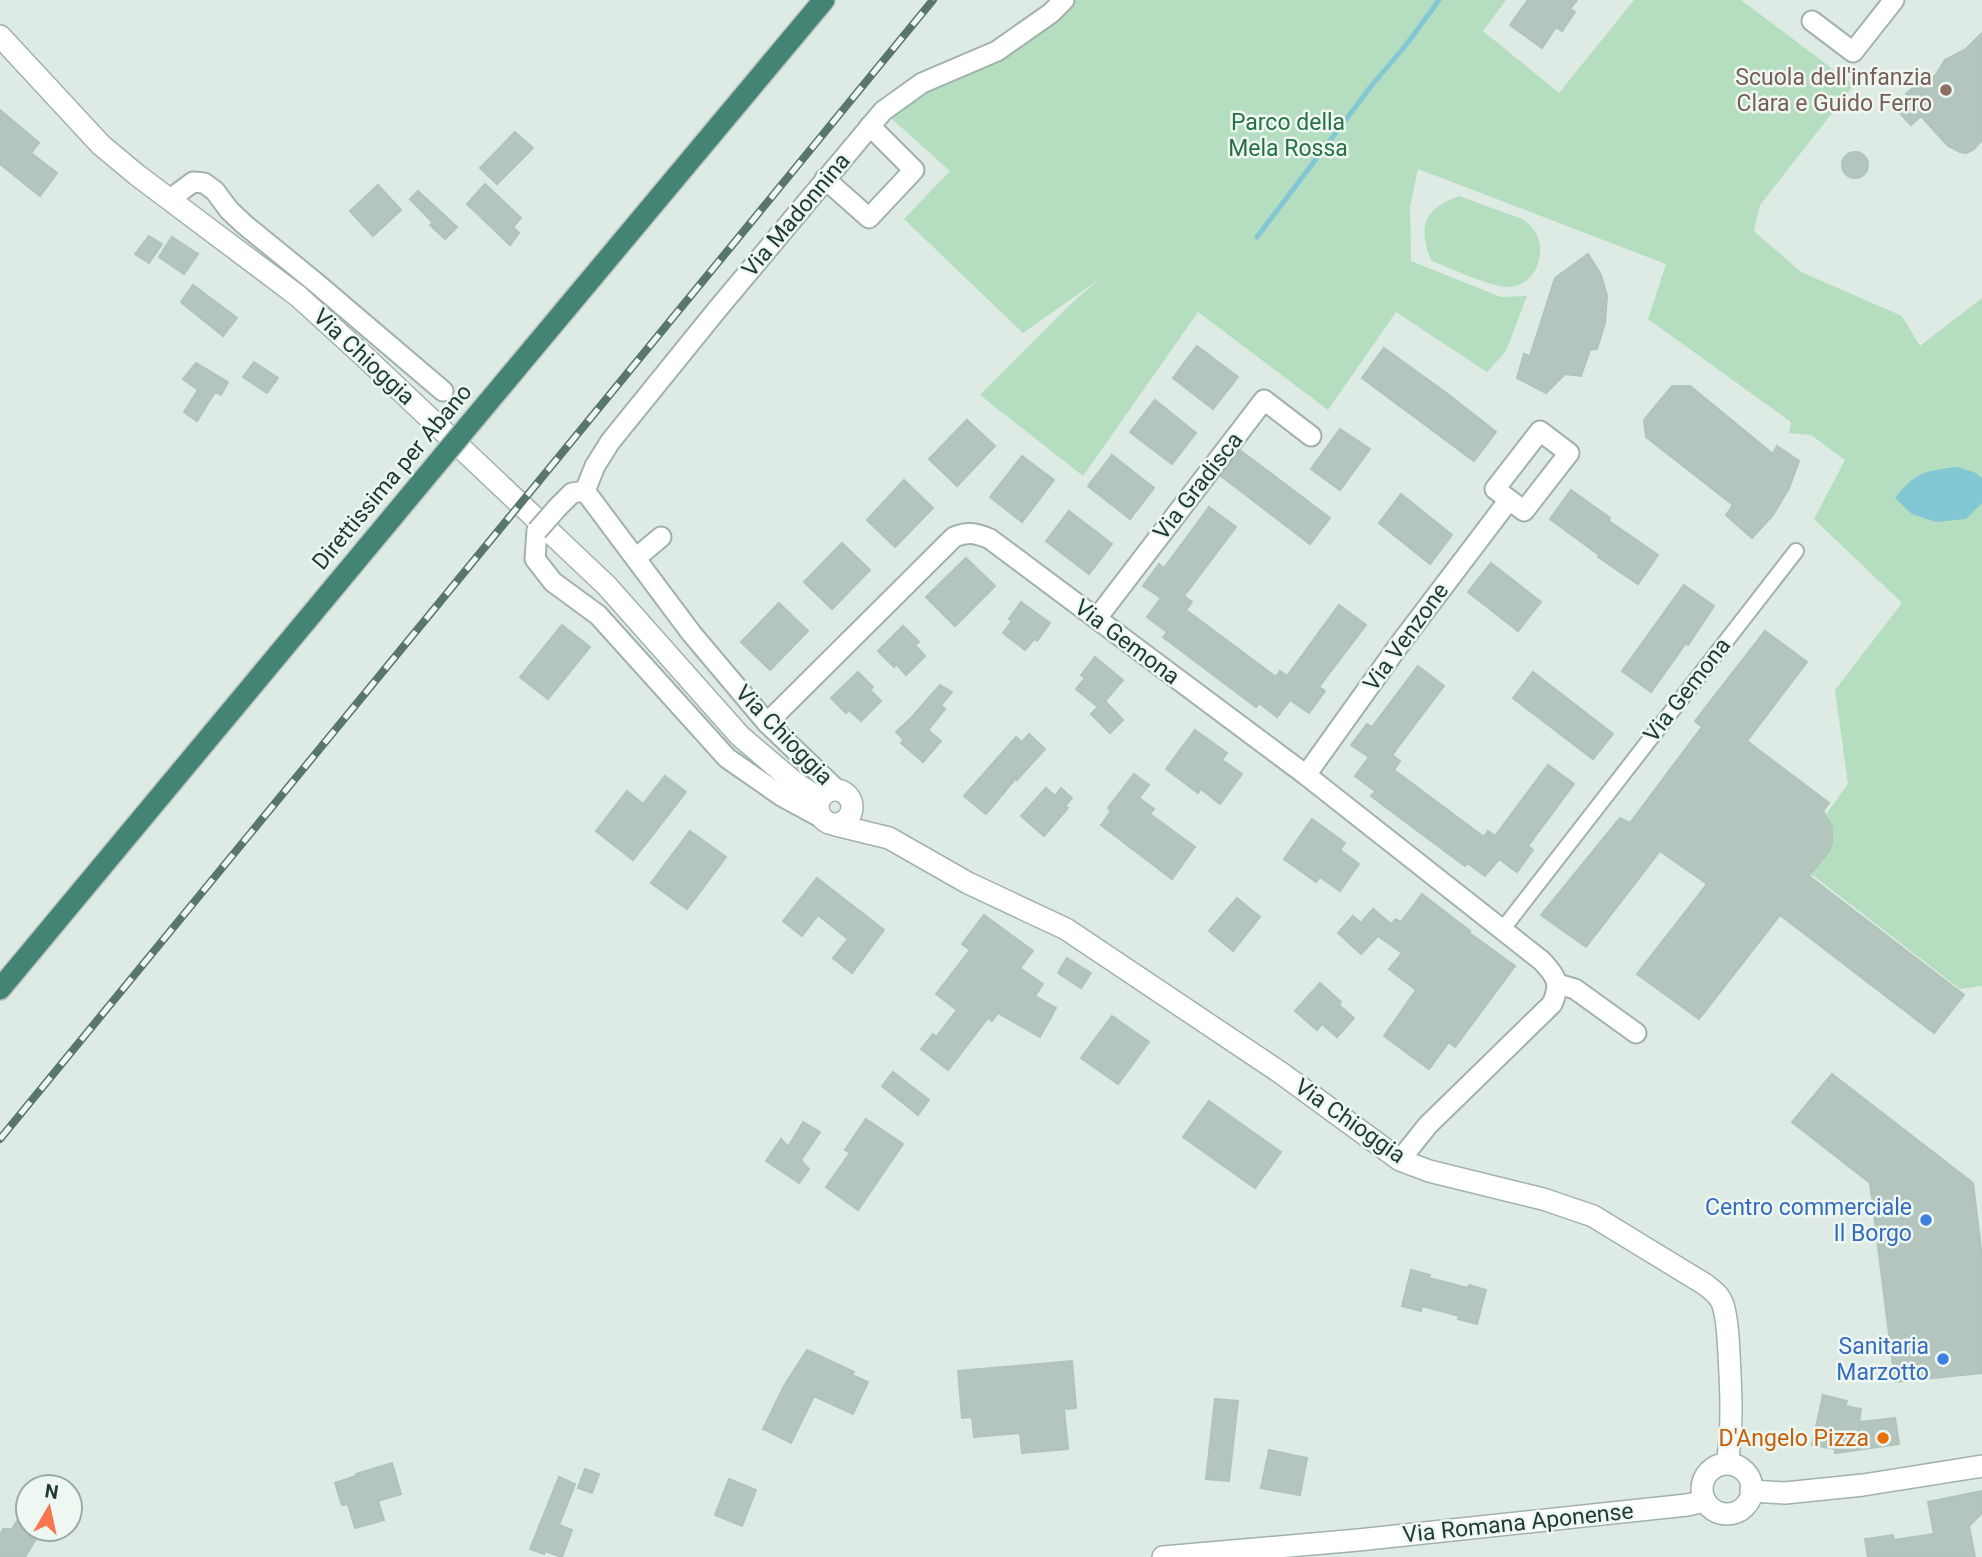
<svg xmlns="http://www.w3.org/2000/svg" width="1982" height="1557" viewBox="0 0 1982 1557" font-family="Roboto,sans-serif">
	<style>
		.green { fill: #b5ddbf }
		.water { fill: #82c7d3 }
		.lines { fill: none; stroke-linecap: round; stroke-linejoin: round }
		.stream { stroke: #82c7d3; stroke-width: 5 }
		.building { fill: #b3c5bd; stroke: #b0c4bb; stroke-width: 2 }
		.pedestrian-casing { stroke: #a1b2ab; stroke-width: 18 }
		.minor-casing { stroke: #a1b2ab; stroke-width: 23 }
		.tertiary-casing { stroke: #a1b2ab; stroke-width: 24 }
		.trunk-casing { stroke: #bcc4c2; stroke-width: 24 }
		.pedestrian { stroke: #fff; stroke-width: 14 }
		.minor { stroke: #fff; stroke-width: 19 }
		.tertiary { stroke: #fff; stroke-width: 21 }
		.trunk { stroke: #448475; stroke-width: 21 }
		.rail-casing { stroke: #59766e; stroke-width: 8 }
		.rail { stroke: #eef7f2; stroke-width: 5; stroke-dasharray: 16; stroke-linecap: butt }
		.minor-bridge-casing { stroke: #a1b2ab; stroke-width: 23; stroke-linecap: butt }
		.trunk-bridge-casing { stroke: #bcc4c2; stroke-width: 24; stroke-linecap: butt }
		.minor-bridge { stroke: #fff; stroke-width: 19 }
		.trunk-bridge { stroke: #448475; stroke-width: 21 }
		.education-dot { fill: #8d6e63; stroke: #eef7f2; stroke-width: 2.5 }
		.shop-dot { fill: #3f7fe0; stroke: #eef7f2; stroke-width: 2.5 }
		.food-dot { fill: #e8710a; stroke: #eef7f2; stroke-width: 2.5 }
		.labels { text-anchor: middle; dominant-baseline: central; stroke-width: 5; stroke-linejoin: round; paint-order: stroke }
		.education-label { font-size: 23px; fill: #785e54; stroke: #eef7f2; text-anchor: end }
		.park-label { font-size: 23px; fill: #277244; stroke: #eef7f2 }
		.street-label { font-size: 23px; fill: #1f3a33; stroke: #eef7f2 }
		.shop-label { font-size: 23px; fill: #366cbe; stroke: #eef7f2; text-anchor: end }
		.food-label { font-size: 23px; fill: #c56008; stroke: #eef7f2; text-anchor: end }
	</style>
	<rect width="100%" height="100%" fill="#deeae4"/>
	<g class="green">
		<path d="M1060 0H1506L1483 31 1559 93 1634 0H1741L1854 85 1760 205 1754 231 1801 272 1902 316 1920 346 1982 298V986L1960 989 1793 860 1848 784 1835 690 1902 603 1814 519 1845 460 1811 435 1789 433 1791 422 1648 319 1666 264 1418 169 1410 207 1411 261 1501 297 1527 296 1506 351 1487 372 1396 312 1328 410 1198 312 1083 476 980 395 1074 301 1101 278 1023 333 904 219 950 171 883 111 997 51Z"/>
		<path d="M1459 196C1475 202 1490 207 1505 213 1511 215 1520 217 1525 221 1552 239 1541 287 1507 287 1492 287 1446 267 1431 260 1417 225 1425 209 1459 196Z"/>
	</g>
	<path class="water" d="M1958 467 1976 473 1982 478V503L1966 519 1936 522 1912 514 1895 498C1916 471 1925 471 1958 467Z"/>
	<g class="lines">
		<path class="stream" d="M1257 237 1372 85 1406 45 1439 0"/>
	</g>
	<g class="building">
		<path d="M1528 0H1577L1570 9 1575 12 1562 31 1556 27 1542 48 1510 25Z"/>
		<path d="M1982 33V140L1973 150 1966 153 1960 152 1948 146 1921 116 1911 125 1897 110 1909 97 1906 94 1914 87 1935 76 1945 60 1966 49Z"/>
		<path d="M0 110 39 143 31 153 57 173 40 196 0 164Z"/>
		<path d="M515 132 533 148 497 184 480 168Z"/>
		<circle cx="1855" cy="165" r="13"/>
		<path d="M485 184 521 218 513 227 519 233 510 245 467 204Z"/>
		<path d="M378 185 401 210 373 236 350 211Z"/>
		<path d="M418 191 457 227 445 239 430 225 433 223 410 199Z"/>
		<path d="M149 236 162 244 149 263 135 254Z"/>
		<path d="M172 237 198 254 184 274 159 257Z"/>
		<path d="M1588 254 1601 275 1607 296 1605 323 1597 349 1590 350 1581 376 1565 374 1546 393 1517 378 1524 354 1530 356 1555 278Z"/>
		<path d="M193 285 237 318 223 336 181 302Z"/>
		<path d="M1197 346 1238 377 1213 409 1173 378Z"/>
		<path d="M1384 348 1449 395 1496 432 1474 461 1362 378Z"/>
		<path d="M254 362 278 378 267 393 243 377Z"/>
		<path d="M196 363 228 382 221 395 215 392 197 421 184 412 198 390 183 379Z"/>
		<path d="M1672 386H1690L1773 454 1777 446 1799 461 1789 488 1773 515 1752 538 1726 515 1733 505 1646 437 1644 420Z"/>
		<path d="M1155 400 1196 433 1172 464 1130 432Z"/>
		<path d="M967 420 995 446 957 486 929 459Z"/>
		<path d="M1340 429 1370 449 1340 490 1311 469Z"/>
		<path d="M1241 451 1330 518 1310 544 1221 476Z"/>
		<path d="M1112 455 1154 488 1130 519 1088 486Z"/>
		<path d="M1022 456 1054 480 1022 522 990 497Z"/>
		<path d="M904 480 933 508 895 547 867 520Z"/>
		<path d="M1571 490 1610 518 1609 521 1658 555 1638 584 1598 557 1599 555 1550 519Z"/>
		<path d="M1401 494 1452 535 1430 564 1379 523Z"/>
		<path d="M1209 507 1236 527 1184 596 1192 602 1186 610 1276 677 1280 671 1287 676 1339 605 1366 625 1319 687 1325 691 1309 713 1290 700 1277 717 1259 703 1256 707 1163 637 1167 632 1147 617 1161 598 1143 586 1159 564 1164 568Z"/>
		<path d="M1069 511 1112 544 1089 574 1046 541Z"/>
		<path d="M842 543 870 570 832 609 804 582Z"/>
		<path d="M966 558 995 586 955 626 926 597Z"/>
		<path d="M1491 563 1541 602 1518 631 1468 592Z"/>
		<path d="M1684 585 1714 606 1688 645 1686 643 1651 692 1622 671Z"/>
		<path d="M1021 602 1050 623 1037 641 1034 639 1025 650 1003 633 1012 621 1009 619Z"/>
		<path d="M779 603 808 631 770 670 741 642Z"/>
		<path d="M562 625 590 647 548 699 520 677Z"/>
		<path d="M903 626 919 642 915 645 925 656 906 675 896 664 894 667 878 651Z"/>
		<path d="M1765 631 1807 662 1747 741 1829 803 1823 811 1832 827V843L1829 851 1809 876 1964 995 1934 1033 1780 915 1699 1019 1637 974 1707 884 1660 851 1586 947 1541 915 1620 818 1630 823 1702 727 1695 721Z"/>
		<path d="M1095 657 1123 680 1105 701 1123 720 1110 733 1091 714 1098 707 1076 689 1085 678 1081 675Z"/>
		<path d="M1418 666 1444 686 1392 755 1400 761 1394 770 1484 837 1488 831 1495 836 1548 765 1574 784 1528 846 1533 850 1517 872 1499 859 1485 876 1467 863 1465 866 1371 796 1375 791 1355 776 1369 757 1351 745 1367 724 1372 727Z"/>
		<path d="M858 672 873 687 870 690 881 701 861 721 849 710 846 713 831 698Z"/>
		<path d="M1533 672 1613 734 1593 759 1513 698Z"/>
		<path d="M940 685 952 692 941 705 945 709 928 730 941 741 923 762 901 743 904 740 896 732 911 718Z"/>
		<path d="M1195 730 1227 753 1222 760 1242 774 1220 804 1201 789 1198 793 1166 769Z"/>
		<path d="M1029 734 1045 749 1017 780 1016 778 986 814 964 796 1016 737 1022 742Z"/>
		<path d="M1134 774 1149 785 1139 798 1154 809 1150 814 1195 847 1172 879 1101 825 1111 811 1108 808Z"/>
		<path d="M665 776 686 792 633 860 596 831 627 791 643 804Z"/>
		<path d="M1046 788 1055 796 1061 788 1072 798 1065 806 1068 808 1044 836 1021 816Z"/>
		<path d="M1312 819 1345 843 1340 850 1359 864 1340 891 1320 877 1316 882 1284 859Z"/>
		<path d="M690 831 726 857 687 909 651 883Z"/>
		<path d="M817 878 884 930 852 973 833 958 848 939 818 915 802 936 783 921Z"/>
		<path d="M1422 894 1470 931 1468 932 1515 966 1455 1047 1449 1042 1429 1069 1384 1036 1416 990 1389 969 1402 953 1378 936 1361 954 1338 933 1353 916 1361 923 1373 909 1391 924 1396 919 1401 922Z"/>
		<path d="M1237 898 1260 917 1233 951 1209 931Z"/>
		<path d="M984 915 1033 951 1020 968 1043 984 1035 996 1056 1008 1040 1037 998 1013 992 1021 988 1018 948 1070 921 1049 933 1034 936 1037 957 1010 936 994 970 950 962 944Z"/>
		<path d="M1067 958 1091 973 1081 988 1058 973Z"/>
		<path d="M1320 983 1341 1002 1339 1005 1354 1018 1337 1037 1322 1024 1317 1030 1295 1011Z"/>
		<path d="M1112 1016 1149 1042 1118 1084 1081 1058Z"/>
		<path d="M893 1072 929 1100 918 1115 882 1086Z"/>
		<path d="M1832 1074 1973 1183 1982 1257V1373L1895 1382 1870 1183 1792 1122Z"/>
		<path d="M1209 1101 1281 1152 1255 1188 1183 1137Z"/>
		<path d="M866 1119 903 1144 858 1210 826 1187 850 1153 845 1150Z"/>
		<path d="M803 1122 820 1132 801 1160 809 1169 799 1183 766 1161 781 1139 788 1147Z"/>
		<path d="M1411 1270 1430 1275 1429 1278 1468 1288 1469 1285 1486 1290 1477 1324 1458 1319 1459 1316 1422 1306 1421 1311 1402 1306Z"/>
		<path d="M807 1350 854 1372 852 1375 868 1382 853 1414 814 1396 791 1443 763 1429 784 1386Z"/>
		<path d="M1072 1361 1076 1408 1064 1409 1068 1449 1022 1453 1020 1433 974 1437 972 1417 962 1418 958 1371Z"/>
		<path d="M1823 1395 1847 1401 1845 1406 1861 1409 1859 1422 1895 1418 1899 1444 1835 1453V1449L1812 1445Z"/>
		<path d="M1215 1399 1238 1401 1229 1481 1206 1479Z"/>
		<path d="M1269 1450 1307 1458 1300 1495 1261 1488Z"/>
		<path d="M392 1463 401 1494 378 1501 384 1520 355 1528 348 1504 342 1505 335 1483 356 1476V1474Z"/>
		<path d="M585 1469 599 1474 592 1493 578 1488Z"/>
		<path d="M559 1477 575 1484 559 1525 572 1530 562 1557 545 1551 544 1554 530 1549Z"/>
		<path d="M729 1479 756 1490 742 1526 715 1515Z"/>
		<path d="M1982 1491V1513L1969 1526 1975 1557H1868L1865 1539 1893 1535 1894 1540 1934 1534 1928 1502Z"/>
		<path d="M28 1503V1529H42L25 1557H0V1535L3 1529H12Z"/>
	</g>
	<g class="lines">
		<g class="pedestrian-casing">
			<path id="pedestrian" d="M1502 930 1796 551"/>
		</g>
		<g class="minor-casing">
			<g id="minor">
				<path d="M1812 21 1853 52 1894 0"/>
				<path d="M825 179 869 218 914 170 870 126"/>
				<path d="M175 202 177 194 193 182 204 183 215 191 229 210 245 225 315 282 443 391"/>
				<path d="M1540 431 1569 453 1524 511 1495 489Z"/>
				<path d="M585 491 595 466 610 442 716 311 883 111 922 83 997 51 1051 13 1064 0"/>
				<path d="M585 491 692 634 767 723 837 790"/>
				<path d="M558 507 572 493 585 491"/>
				<path d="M537 531 535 559 553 582 598 615 727 758 783 797 820 817"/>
				<path d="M636 558 661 537"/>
				<path d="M1097 618 1264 400 1311 436"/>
				<path d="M767 723 954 537C968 531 976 533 990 539L1306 775 1542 961C1557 977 1561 984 1552 1004L1428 1125 1400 1160"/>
				<path d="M1306 775 1399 645 1509 500"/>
				<path d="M1558 984 1575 989 1636 1033"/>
			</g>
		</g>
		<g class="tertiary-casing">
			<g id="tertiary">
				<path d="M0 36 101 145 137 175 298 296 366 358 607 586 740 736 794 782 820 799"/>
				<circle cx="835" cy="807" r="17"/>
				<path d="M836 825 889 838 968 883 1066 929 1281 1073 1400 1160 1429 1171 1543 1199 1593 1216 1706 1285C1713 1291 1720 1295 1723 1305 1728 1321 1728 1338 1729 1354 1731 1391 1733 1428 1727 1464"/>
				<circle cx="1727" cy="1489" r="25"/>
				<path d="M1751 1491 1785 1493 1863 1485 1982 1466"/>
				<path d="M1163 1557 1358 1540 1687 1505 1705 1501"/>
			</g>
		</g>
		<g class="trunk-casing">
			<g id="trunk">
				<path d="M469 425 824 0"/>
				<path d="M0 989 444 455"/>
			</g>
		</g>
		<use href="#pedestrian" class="pedestrian"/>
		<use href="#minor" class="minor"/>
		<use href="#tertiary" class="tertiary"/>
		<use href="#trunk" class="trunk"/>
		<g class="rail-casing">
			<path id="rail" d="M0 1139 933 0"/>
		</g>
		<use href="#rail" class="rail"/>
		<g class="minor-bridge-casing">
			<path id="minor-bridge" d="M537 531 558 507"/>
		</g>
		<g class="trunk-bridge-casing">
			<path id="trunk-bridge" d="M444 455 469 425"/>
		</g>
		<use href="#minor-bridge" class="minor-bridge"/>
		<use href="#trunk-bridge" class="trunk-bridge"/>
	</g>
	<circle class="education-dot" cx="1946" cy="90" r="7"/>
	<g class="shop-dot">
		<circle cx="1926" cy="1220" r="7"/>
		<circle cx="1943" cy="1359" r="7"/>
	</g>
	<circle class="food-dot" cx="1883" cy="1438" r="7"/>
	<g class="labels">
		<g class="education-label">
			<text x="1932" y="77">Scuola dell'infanzia<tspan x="1932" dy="26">Clara e Guido Ferro</tspan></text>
		</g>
		<g class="park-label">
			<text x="1288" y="122">Parco della<tspan x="1288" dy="26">Mela Rossa</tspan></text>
		</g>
		<g class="street-label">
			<text transform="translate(796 215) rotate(-50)">Via Madonnina</text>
			<text transform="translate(364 357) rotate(43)">Via Chioggia</text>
			<text transform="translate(392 477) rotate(-50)">Direttissima per Abano</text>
			<text transform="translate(1198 486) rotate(-52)">Via Gradisca</text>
			<text transform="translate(1406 637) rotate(-54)">Via Venzone</text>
			<text transform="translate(1127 642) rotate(37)">Via Gemona</text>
			<text transform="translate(1687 690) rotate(-52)">Via Gemona</text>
			<text transform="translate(784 735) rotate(46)">Via Chioggia</text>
			<text transform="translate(1350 1121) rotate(35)">Via Chioggia</text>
			<text transform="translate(1518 1523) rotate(-6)">Via Romana Aponense</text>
		</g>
		<g class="shop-label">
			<text x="1912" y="1207">Centro commerciale<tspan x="1912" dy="26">Il Borgo</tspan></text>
			<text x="1929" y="1346">Sanitaria<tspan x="1929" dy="26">Marzotto</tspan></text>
		</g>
		<g class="food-label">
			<text x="1869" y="1438">D'Angelo Pizza</text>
		</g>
	</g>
	<g transform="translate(49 1508) rotate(9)"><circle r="33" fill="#eef7f2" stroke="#9baba6" stroke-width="2"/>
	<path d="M0-5L12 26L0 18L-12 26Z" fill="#f8764e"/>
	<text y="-10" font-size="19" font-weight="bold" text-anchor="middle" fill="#1f3a33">N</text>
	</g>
</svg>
